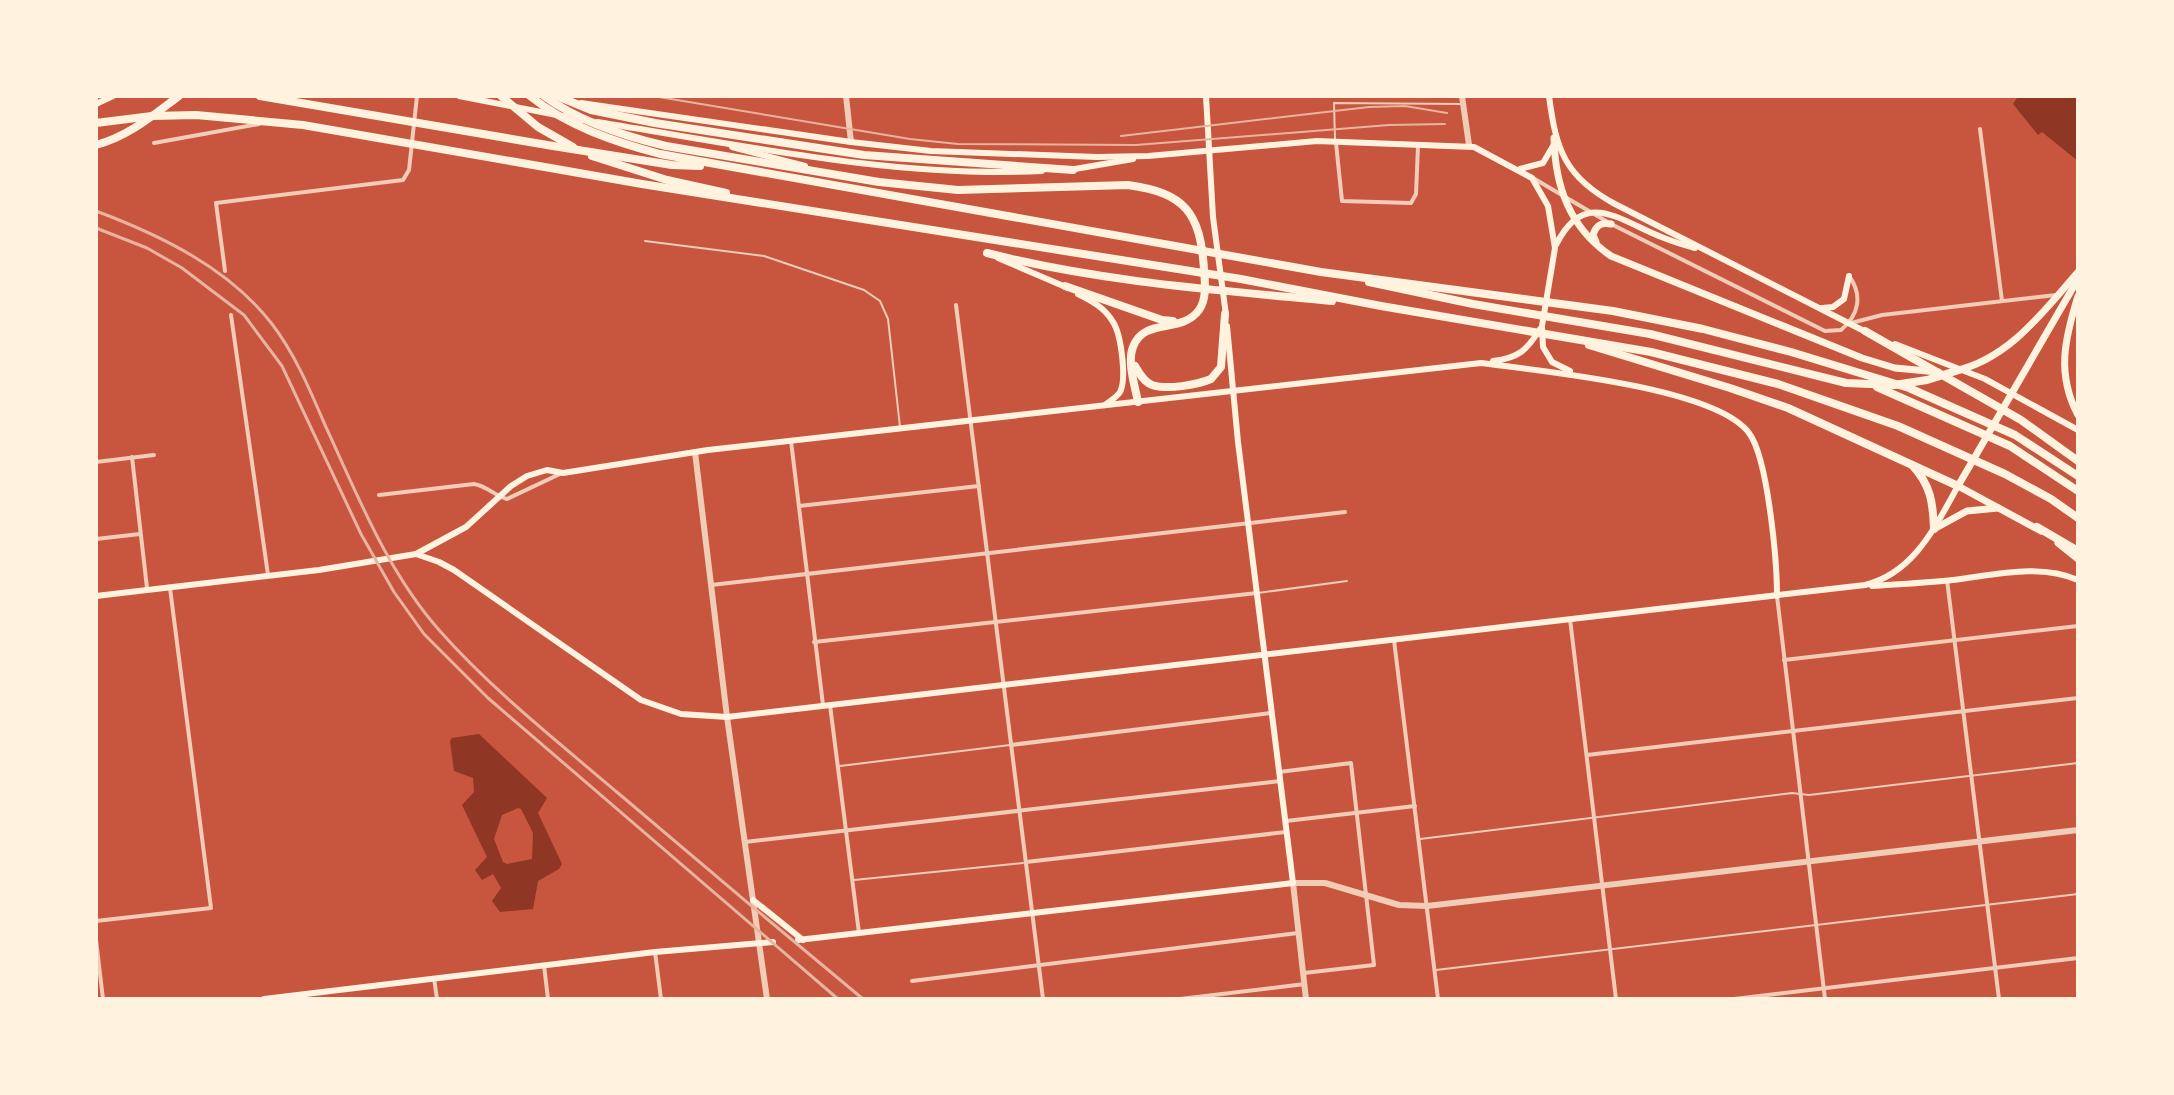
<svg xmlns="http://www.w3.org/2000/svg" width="2174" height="1095" viewBox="0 0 2174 1095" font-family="'PT Sans',sans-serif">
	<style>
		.water { fill: #8f3625; fill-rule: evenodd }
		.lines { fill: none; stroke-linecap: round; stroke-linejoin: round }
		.service { stroke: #f1ccb7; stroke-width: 2 }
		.minor { stroke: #f1ccb7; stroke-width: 4 }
		.tertiary { stroke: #f1ccb7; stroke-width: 6 }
		.secondary { stroke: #fff3e0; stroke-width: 6 }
		.trunk { stroke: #fff3e0; stroke-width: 7 }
		.motorway { stroke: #fff3e0; stroke-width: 8 }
		.tram { stroke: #e9b49f; stroke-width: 2 }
		.rail { stroke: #e9b49f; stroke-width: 3 }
	</style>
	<rect width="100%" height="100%" fill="#c8553d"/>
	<g class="water">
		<path d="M2014 96H2078V161L2042 132 2038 135 2013 104 2017 98Z"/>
		<path d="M479 734 547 798 538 813 562 864 559 869 538 881 533 909 500 912 492 901 501 888 493 874 482 880 475 870 487 857 462 805 474 792 473 778 454 771 450 741 452 738ZM518 808 521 809 533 833 532 859 507 864 503 862 494 839 502 815Z"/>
	</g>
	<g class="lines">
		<g class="service">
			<path d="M1335 140 1334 103 1462 104"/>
			<path d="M645 241 764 256 864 290 880 301 888 319 900 427"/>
			<path d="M1258 593 1347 581"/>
			<path d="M840 766 1010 745"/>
			<path d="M1420 839 1792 793 1809 795 2078 763"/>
			<path d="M854 880 1023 863"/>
			<path d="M1436 970 2078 894"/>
		</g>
		<g class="minor">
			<path d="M1980 129 2002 301"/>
			<path d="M154 143 259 124"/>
			<path d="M1336 143 1342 201 1411 203 1416 194 1418 146"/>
			<path d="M1533 178 1611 224 1825 331 1841 330C1859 315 1863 295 1849 276"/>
			<path d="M225 271 216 203 403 180 409 170 417 96"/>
			<path d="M956 305 1043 999"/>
			<path d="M231 315 268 575"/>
			<path d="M1851 323 1882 315 2056 295"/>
			<path d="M791 441 823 705"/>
			<path d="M132 457 147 588"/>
			<path d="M96 462 154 455"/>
			<path d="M379 495 474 484C487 486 495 496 507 499L562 473"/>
			<path d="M799 506 979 486"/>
			<path d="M96 539 140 534"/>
			<path d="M1947 580 1999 999"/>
			<path d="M711 585 1345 512"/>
			<path d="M1777 596 1825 999"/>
			<path d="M1570 619 1616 999"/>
			<path d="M1394 640 1438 999"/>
			<path d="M814 642 1257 593"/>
			<path d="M1784 660 2078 626"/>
			<path d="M830 705 859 933"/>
			<path d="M1011 745 1271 713"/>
			<path d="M1587 755 2078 698"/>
			<path d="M1279 772 1351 763 1374 965 1304 973"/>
			<path d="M1286 821 1415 806"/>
			<path d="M745 842 1280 781"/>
			<path d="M1026 862 1286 832"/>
			<path d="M96 921 211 908 170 588"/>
			<path d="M96 940 103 999"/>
			<path d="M655 952 661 999"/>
			<path d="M544 965 548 999"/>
			<path d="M434 978 437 999"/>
			<path d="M912 981 1298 933"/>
			<path d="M1180 999 1305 984"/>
			<path d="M1734 999 2078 958"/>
		</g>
		<g class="tertiary">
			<path d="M846 96 851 142"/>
			<path d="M1462 96 1469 145"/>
			<path d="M695 452 727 717 767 999"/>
			<path d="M1306 999 1293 883H1325L1399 905 1427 906 2078 830"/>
		</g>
		<g class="secondary">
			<path d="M459 96 582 120"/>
			<path d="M1206 96 1213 217 1226 315"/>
			<path d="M1549 96C1556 150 1565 177 1615 204L1866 332"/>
			<path d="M581 103 851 142 931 151 1097 157 1148 156 1317 141 1474 147 1532 178 1548 206 1555 248 1542 326 1543 347 1552 362 1570 371"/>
			<path d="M96 104 113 96"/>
			<path d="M597 122C742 145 895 178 1042 171"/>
			<path d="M732 147 805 166"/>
			<path d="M1520 169 1543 163 1553 146"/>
			<path d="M1069 170 1133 159"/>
			<path d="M1556 245C1585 186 1621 222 1664 238 1674 242 1684 245 1695 248"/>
			<path d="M998 258 1068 288"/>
			<path d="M1078 294C1092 301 1105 308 1113 322 1121 334 1127 379 1120 392 1117 397 1110 401 1105 405"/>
			<path d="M1822 308 1833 307 1844 299 1849 276"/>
			<path d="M1895 344 1985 379 2078 430"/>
			<path d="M1493 361C1519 358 1527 350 1540 329"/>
			<path d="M416 554 439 562 454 570 641 700 681 714 727 717 1865 585C1914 573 1935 527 1958 486"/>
			<path d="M1872 586C1899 584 1926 583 1953 580 1994 575 2039 563 2078 580"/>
			<path d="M96 596 319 570 416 554 466 527 511 486 527 476 547 470 563 473 708 450 1481 363C1539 371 1715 387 1749 433 1768 458 1777 562 1777 596"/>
			<path d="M753 900 803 940"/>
			<path d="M798 940 1293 883 1238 442 1227 326"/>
			<path d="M264 999 655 952 773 942"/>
		</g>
		<g class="trunk">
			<path d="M1554 138C1555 187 1570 228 1611 256L1862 358 1895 368 1938 372"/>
			<path d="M1596 242 1593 235C1596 225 1601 222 1611 224"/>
			<path d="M2078 296C2065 338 2056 374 2078 415"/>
			<path d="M1954 371C2008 360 2044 311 2078 272"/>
			<path d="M1934 529 1967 511 1998 508"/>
			<path d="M2041 531 1958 486 2078 279"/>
			<path d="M2058 543 2078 559"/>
		</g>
		<g class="motorway">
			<path d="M260 96 553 146 672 165 700 166"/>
			<path d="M501 96 538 127 573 147"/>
			<path d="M530 96C567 126 615 142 660 154L1321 272 1613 311 1703 329 1791 352 1909 388 2015 435 2078 476"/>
			<path d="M544 96C580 122 623 136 666 146L879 182 958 190 1128 185C1185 193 1200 212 1204 269 1205 282 1207 299 1199 310 1182 334 1144 317 1133 347 1127 362 1135 386 1138 402"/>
			<path d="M557 96 591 110 655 123 864 155 1073 170"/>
			<path d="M96 123 152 116 196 115 303 125 642 184 1241 279 1381 306 1651 352 1778 384 1898 426 2005 474 2051 499 2078 518"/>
			<path d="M96 145C129 136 152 116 179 96"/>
			<path d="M592 156 667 180 726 193"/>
			<path d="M987 253C1101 282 1216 290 1332 301"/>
			<path d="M1369 282 1473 304 1650 334 1846 383 1894 385 1927 380 1959 370"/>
			<path d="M1065 286 1162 320 1173 321"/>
			<path d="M1865 331 2021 420 2078 461"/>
			<path d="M1589 345 1730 388 1788 408 1958 486"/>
			<path d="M1135 366C1139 373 1144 382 1152 385 1167 390 1197 385 1211 379L1221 367 1225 314"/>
			<path d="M1877 387 2010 446 2078 491"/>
			<path d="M1912 465C1931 485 1933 503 1934 529"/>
			<path d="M2037 527 2078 551"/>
		</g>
		<g class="tram">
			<path d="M653 96 910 139 958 144 1136 145 1389 125 1445 124"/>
			<path d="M1121 136 1369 107 1405 106 1447 113"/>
		</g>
		<g class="rail">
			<path d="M96 211C160 235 229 268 272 324 295 354 310 390 325 425 358 496 387 571 439 630 492 690 557 741 618 793 699 862 781 931 863 999"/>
			<path d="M96 228 147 248 182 268 244 315 282 366 361 534 394 592 424 634 488 698 838 999"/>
		</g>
	</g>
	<rect width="2174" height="1095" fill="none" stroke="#fff3e0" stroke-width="196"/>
</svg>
